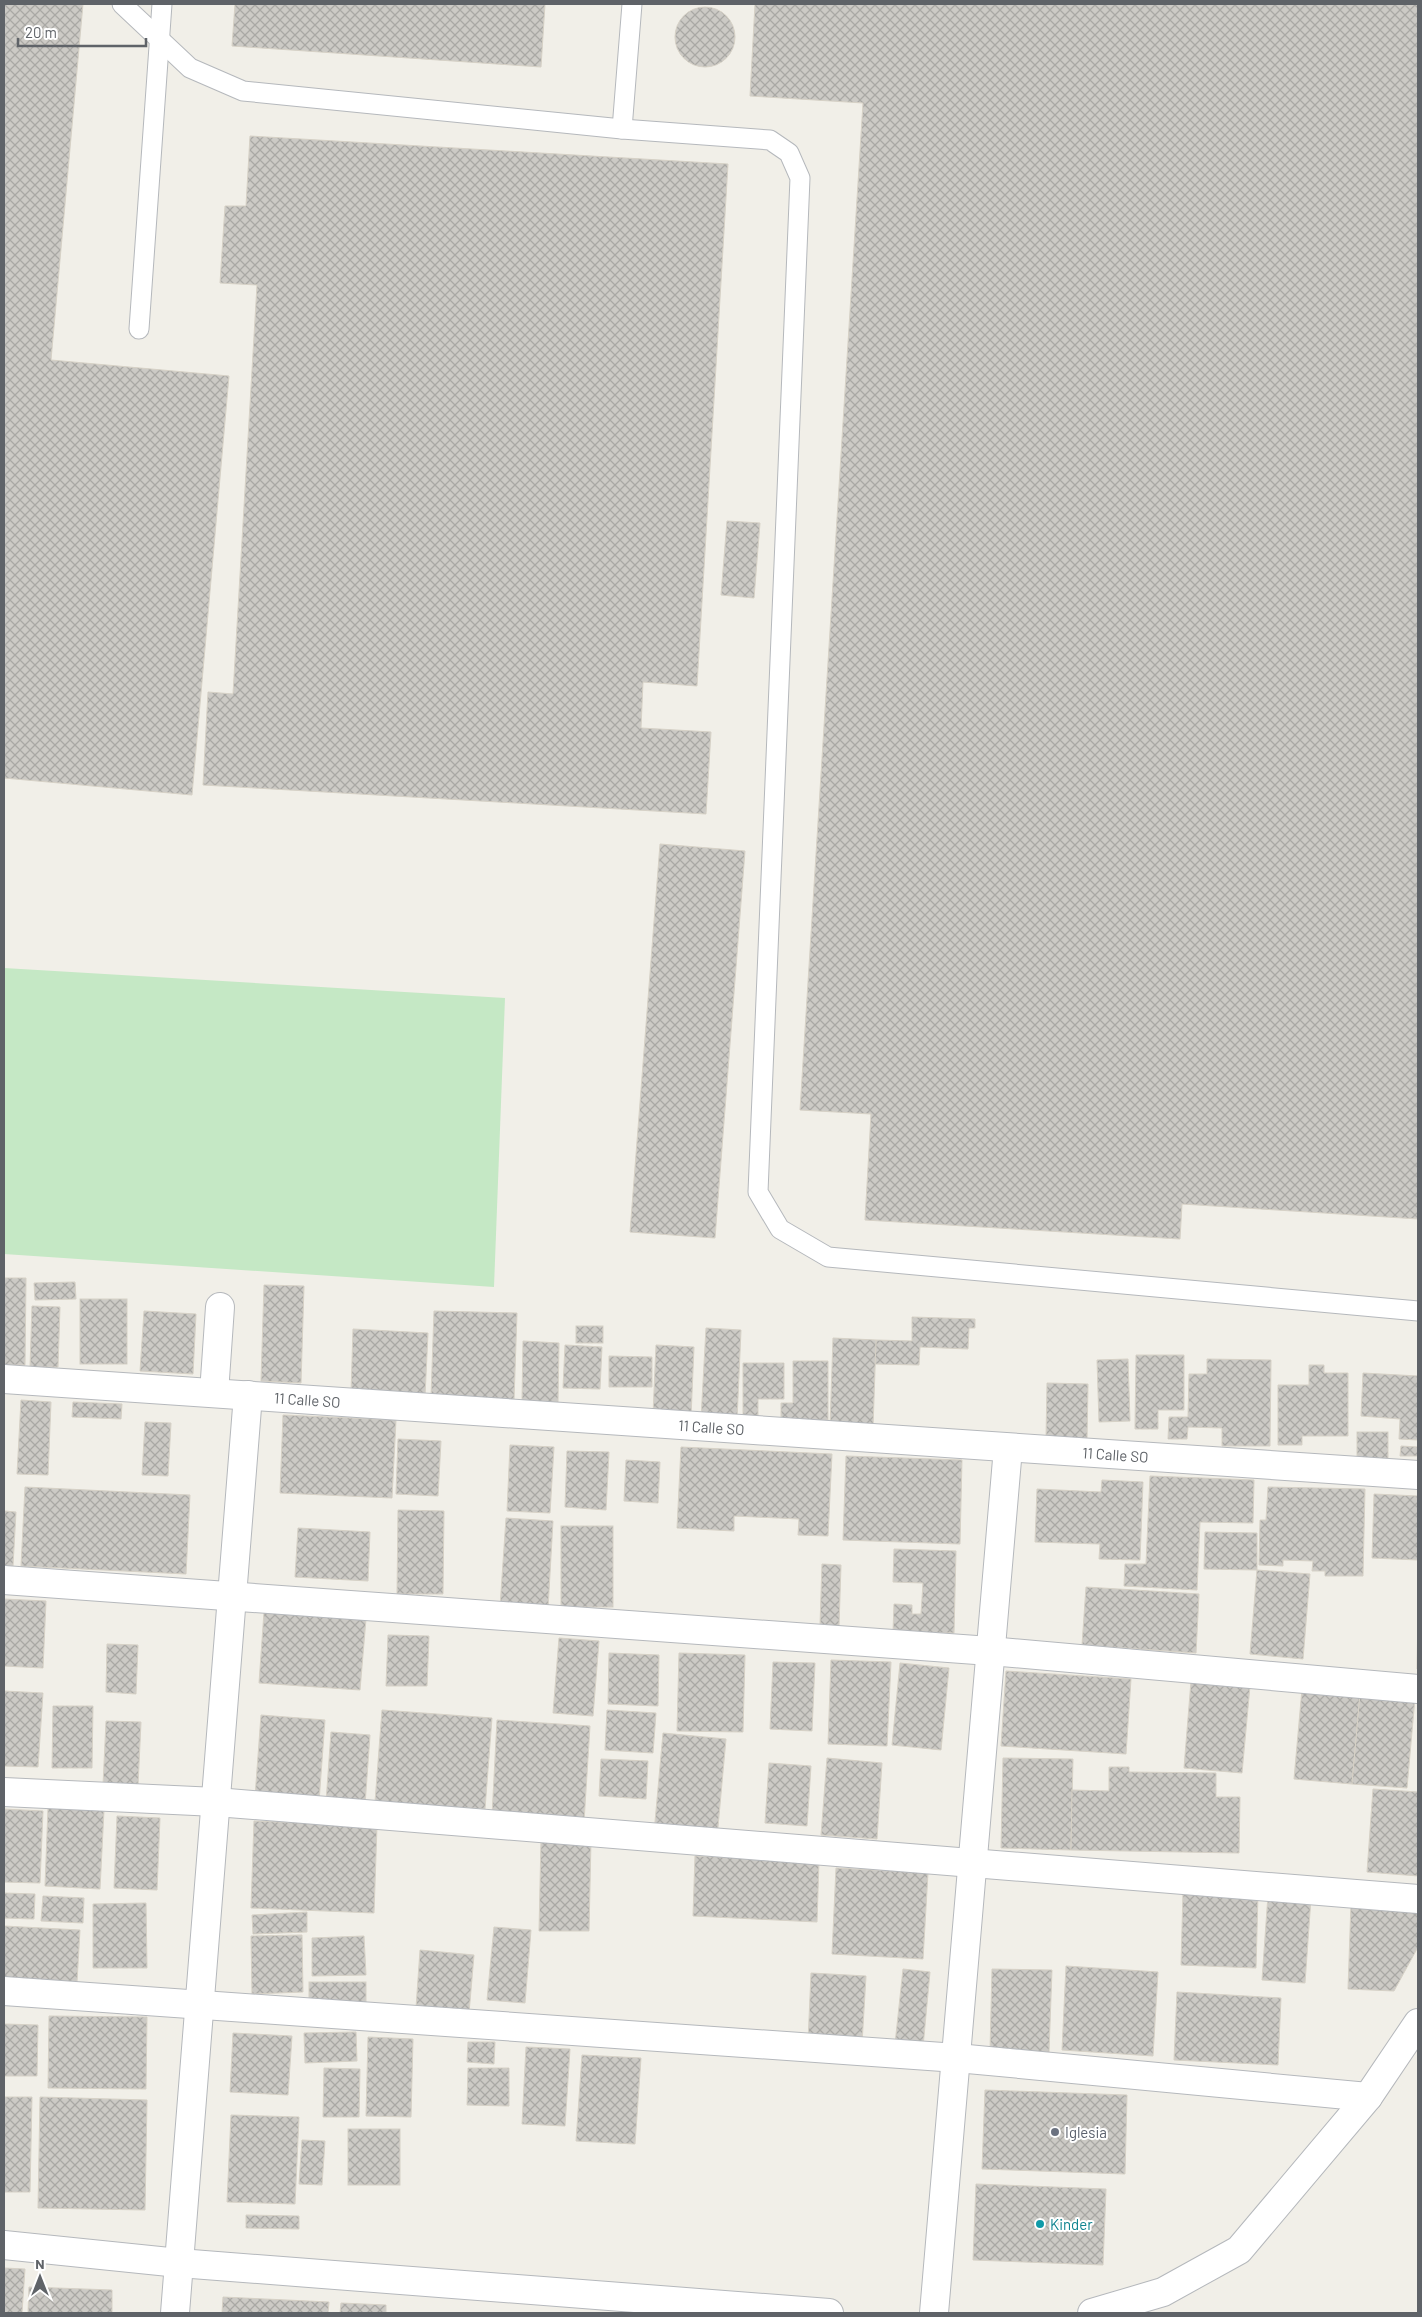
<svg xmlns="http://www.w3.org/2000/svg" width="1422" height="2317" viewBox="0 0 1422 2317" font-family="Barlow,sans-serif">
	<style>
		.pitch { fill: #c5e8c5 }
		.building { fill: url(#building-cross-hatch); stroke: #d6d1c6 }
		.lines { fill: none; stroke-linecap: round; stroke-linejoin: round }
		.service-casing { stroke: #b5b8bc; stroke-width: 21 }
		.minor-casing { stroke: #b5b8bc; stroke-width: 30 }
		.service { stroke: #fff; stroke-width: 19 }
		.minor { stroke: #fff; stroke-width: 28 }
		.worship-dot { fill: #6b7280; stroke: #fff; stroke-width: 2 }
		.culture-dot { fill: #0f9aa8; stroke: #fff; stroke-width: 2 }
		.labels { text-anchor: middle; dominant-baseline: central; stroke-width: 4; stroke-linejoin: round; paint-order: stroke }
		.street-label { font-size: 15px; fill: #5f6368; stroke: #fff }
		.worship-label { font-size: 15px; fill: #5b616d; stroke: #fff; text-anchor: start }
		.culture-label { font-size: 15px; fill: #0d838f; stroke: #fff; text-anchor: start }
	</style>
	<defs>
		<pattern id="building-cross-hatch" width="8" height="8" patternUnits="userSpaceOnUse" patternTransform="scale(1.25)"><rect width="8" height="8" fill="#cccac5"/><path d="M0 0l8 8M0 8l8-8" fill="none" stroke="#a9a8a4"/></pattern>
	</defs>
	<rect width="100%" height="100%" fill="#f1efe8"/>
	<path class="pitch" d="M4 968 505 998 494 1287 4 1254Z"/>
	<g class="building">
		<path d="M4 4H83L51 360 229 376 192 795 4 778Z"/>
		<path d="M235 4H545L541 67 232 46Z"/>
		<path d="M755 4H1418V1219L1182 1204 1180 1239 865 1220 871 1114 800 1110 863 103 750 96Z"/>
		<circle cx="705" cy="37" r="30"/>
		<path d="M250 136 728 164 697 686 643 682 641 728 711 732 706 814 203 785 208 692 233 694 257 285 220 283 225 206H246Z"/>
		<path d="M727 521 760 523 754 598 721 595Z"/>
		<path d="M660 844 745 851 715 1238 630 1232Z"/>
		<path d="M4 1278H26L25 1365H4Z"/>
		<path d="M75 1282 76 1299 35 1300 34 1283Z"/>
		<path d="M264 1285 304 1286 301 1383 261 1381Z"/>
		<rect x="80" y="1299" width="47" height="65"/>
		<path d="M32 1306 60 1307 58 1367H30Z"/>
		<path d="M144 1311 196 1314 193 1374 140 1371Z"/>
		<path d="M434 1311 517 1313 514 1400 431 1397Z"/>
		<path d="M912 1317 975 1319V1328H969L968 1349 920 1347 919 1365 875 1364 876 1340 912 1341Z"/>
		<rect x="576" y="1326" width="27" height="17"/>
		<path d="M706 1328 741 1330 737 1420 701 1419Z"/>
		<path d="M353 1329 428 1333 425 1396 351 1393Z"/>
		<path d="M833 1338 876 1340 873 1428 830 1427Z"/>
		<path d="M523 1341 559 1343 558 1402 522 1401Z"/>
		<path d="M565 1345 602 1347 600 1389 563 1388Z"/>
		<path d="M656 1345 694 1347 691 1417 653 1415Z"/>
		<path d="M1136 1355H1184V1410H1158V1429H1135Z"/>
		<path d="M609 1356 652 1357V1387H609Z"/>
		<path d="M1128 1359 1130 1421 1099 1422 1097 1360Z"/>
		<path d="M1207 1359 1271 1360 1270 1446H1222V1428L1188 1427 1187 1439H1168L1169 1417H1188L1189 1374H1207Z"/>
		<path d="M793 1361H828V1423H781V1403H793Z"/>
		<path d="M743 1363H784V1399H758V1420H743Z"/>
		<path d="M1309 1365H1324V1373H1348V1436H1302V1445H1278V1385H1309Z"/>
		<path d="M1363 1373 1418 1376V1440L1399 1439 1400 1419 1361 1416Z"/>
		<path d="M1047 1383 1088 1384 1087 1440 1046 1439Z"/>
		<path d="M21 1400 51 1402 48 1475 17 1474Z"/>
		<path d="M73 1402 122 1404 121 1419 72 1417Z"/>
		<path d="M283 1415 396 1420 392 1498 280 1493Z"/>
		<path d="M145 1422 171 1423 168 1476 142 1475Z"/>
		<rect x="1357" y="1432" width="31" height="28"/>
		<path d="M398 1439 441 1441 438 1496 396 1494Z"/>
		<path d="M510 1445 554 1447 550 1513 507 1511Z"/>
		<path d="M1401 1446 1418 1447V1456H1400Z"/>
		<path d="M681 1447 832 1454 828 1536 798 1535 799 1519 734 1516V1531L677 1528Z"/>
		<path d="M567 1451 609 1452 606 1510 565 1507Z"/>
		<path d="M846 1456 962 1460 960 1544 843 1540Z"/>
		<path d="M626 1460 660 1462 658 1503 624 1501Z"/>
		<path d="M1150 1476 1254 1480 1253 1523 1200 1522 1197 1590 1124 1586 1125 1564H1146Z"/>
		<path d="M1102 1480 1143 1482 1140 1560 1099 1559 1100 1544 1035 1542 1037 1489 1101 1492Z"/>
		<path d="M25 1487 190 1495 186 1574 21 1566Z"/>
		<path d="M1268 1487 1365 1489 1363 1576H1325V1571H1312L1313 1561 1283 1560V1566L1259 1565 1260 1520H1266Z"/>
		<path d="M1374 1494 1418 1496V1560L1372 1558Z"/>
		<path d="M398 1510 444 1511 443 1594H397Z"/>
		<path d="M4 1511 16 1512 13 1566H4Z"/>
		<path d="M506 1518 553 1521 548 1609 500 1607Z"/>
		<rect x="561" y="1526" width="52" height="81"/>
		<path d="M298 1528 370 1532 368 1581 295 1577Z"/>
		<path d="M1205 1532 1257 1533V1570L1204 1569Z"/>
		<path d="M894 1549 956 1551 954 1633 893 1632 894 1604 912 1605V1614H921L923 1583 893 1582Z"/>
		<path d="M822 1564 841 1565 839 1626 820 1625Z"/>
		<path d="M1257 1570 1310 1574 1303 1659 1250 1654Z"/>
		<path d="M1086 1587 1199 1594 1196 1653 1082 1645Z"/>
		<path d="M4 1599 46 1601 43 1668 4 1666Z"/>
		<path d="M1418 1611V1669H1417Z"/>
		<path d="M264 1612 366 1619 360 1690 259 1683Z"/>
		<path d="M388 1635 429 1636 427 1686H386Z"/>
		<path d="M559 1638 599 1641 593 1716 553 1713Z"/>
		<path d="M107 1644 138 1645 136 1694 106 1692Z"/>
		<path d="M609 1653 659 1655 658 1706 608 1704Z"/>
		<path d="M679 1653 745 1655 743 1732 677 1731Z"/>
		<path d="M831 1660 891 1662 887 1746 828 1744Z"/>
		<path d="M773 1662 815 1663 812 1731 770 1729Z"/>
		<path d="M900 1663 949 1668 941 1750 892 1745Z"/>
		<path d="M1006 1671 1131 1679 1126 1754 1001 1746Z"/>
		<path d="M1191 1681 1250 1686 1242 1773 1184 1768Z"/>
		<path d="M1302 1689 1360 1694 1352 1784 1294 1779Z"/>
		<path d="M4 1691 43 1693 38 1767 4 1766Z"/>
		<path d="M1360 1694 1415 1698 1407 1788 1352 1784Z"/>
		<path d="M53 1706H93L92 1768H52Z"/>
		<path d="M382 1710 492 1718 485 1809 375 1802Z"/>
		<path d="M607 1710 656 1713 653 1753 605 1750Z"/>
		<path d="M261 1715 325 1720 319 1802 255 1797Z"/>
		<path d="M497 1720 590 1726 584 1822 492 1816Z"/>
		<path d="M106 1721 141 1722 138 1786 103 1785Z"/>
		<path d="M331 1732 370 1735 365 1805 326 1802Z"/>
		<path d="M663 1733 726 1739 717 1838 654 1833Z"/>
		<path d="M827 1758 882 1763 877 1839 821 1835Z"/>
		<path d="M1003 1758 1073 1759 1071 1850 1001 1848Z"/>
		<path d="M601 1759 648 1761 646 1799 599 1796Z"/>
		<path d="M769 1763 811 1766 807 1826 765 1823Z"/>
		<path d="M1109 1767H1129V1772L1216 1773V1797H1240L1239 1853 1071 1850 1072 1790 1109 1791Z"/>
		<path d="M1373 1789 1418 1792V1876L1367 1872Z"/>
		<path d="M48 1808 104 1810 100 1889 45 1886Z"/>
		<path d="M4 1809 43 1811 40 1883 4 1882Z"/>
		<path d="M117 1816 160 1818 157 1890 114 1888Z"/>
		<path d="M254 1821 377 1826 374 1913 251 1908Z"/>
		<path d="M541 1840H591L589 1931H539Z"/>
		<path d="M695 1856 819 1861 817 1922 693 1916Z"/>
		<path d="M836 1868 928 1873 923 1959 832 1954Z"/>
		<path d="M1183 1892 1258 1894 1256 1968 1181 1965Z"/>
		<path d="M4 1893 35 1894 34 1919 4 1918Z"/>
		<path d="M1268 1895 1311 1898 1305 1983 1262 1980Z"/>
		<path d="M43 1896 84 1898 83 1923 41 1921Z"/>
		<path d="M146 1903 147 1968H93V1904Z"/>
		<path d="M1351 1903 1418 1906V1947L1394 1991 1348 1989Z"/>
		<path d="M307 1912V1932L253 1934 252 1915Z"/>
		<path d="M4 1926 80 1930 77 1982 4 1978Z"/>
		<path d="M494 1927 531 1930 525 2003 487 2000Z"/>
		<path d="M302 1935 303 1992 252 1994 251 1936Z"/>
		<path d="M364 1936 366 1975 312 1976V1938Z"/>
		<path d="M420 1950 474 1955 469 2013 416 2008Z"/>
		<path d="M1066 1966 1158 1972 1153 2056 1062 2050Z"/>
		<path d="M903 1969 930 1972 923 2047 895 2044Z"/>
		<path d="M992 1969 1052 1970 1049 2052 990 2050Z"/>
		<path d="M811 1973 866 1976 862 2044 808 2042Z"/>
		<rect x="309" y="1982" width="57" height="21"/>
		<path d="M1177 1992 1281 1998 1278 2065 1174 2060Z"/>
		<path d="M49 2016 147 2017 146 2089 48 2088Z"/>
		<path d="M4 2024 38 2025 37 2076H4Z"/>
		<path d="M356 2032 357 2061 305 2063 304 2033Z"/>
		<path d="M233 2033 292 2036 288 2095 230 2092Z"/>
		<path d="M368 2037 413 2039 411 2117 366 2116Z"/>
		<path d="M468 2042H495L494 2064 467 2062Z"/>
		<path d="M526 2047 570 2049 565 2126 522 2124Z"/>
		<path d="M582 2055 641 2058 635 2144 576 2141Z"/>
		<path d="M324 2068 360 2069 359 2117H323Z"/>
		<path d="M468 2068H509V2106L467 2105Z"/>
		<path d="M985 2090 1127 2095 1125 2174 982 2169Z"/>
		<path d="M4 2097H32L30 2192H4Z"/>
		<path d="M40 2097 147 2100 145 2210 38 2208Z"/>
		<path d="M231 2115 299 2117 295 2204 227 2202Z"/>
		<rect x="348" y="2129" width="52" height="56"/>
		<path d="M302 2140 325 2141 322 2185 299 2184Z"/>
		<path d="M976 2184 1106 2189 1103 2265 973 2260Z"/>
		<path d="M246 2215 299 2216V2229L246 2228Z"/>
		<path d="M4 2268 25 2269 22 2313H4Z"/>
		<path d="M29 2287 112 2290V2313H28Z"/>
		<path d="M223 2297 329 2302 328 2313H222Z"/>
		<path d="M341 2303 386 2305V2313H340Z"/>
	</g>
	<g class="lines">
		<g class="service-casing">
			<g id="service">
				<path d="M122 4 190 68 243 91 622 129 770 140 789 153 800 178 758 1192 780 1229 828 1257 1418 1311"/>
				<path d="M622 129 632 4"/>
				<path d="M139 329 162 4"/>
			</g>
		</g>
		<g class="minor-casing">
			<g id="minor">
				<path id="s1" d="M4 1379 1418 1475"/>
				<path d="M214 1393 220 1307"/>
				<path d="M4 1580 990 1651 1418 1689"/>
				<path d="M4 1792 216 1802 1418 1899"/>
				<path d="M4 1991 957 2058 1368 2097"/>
				<path d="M4 2245 179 2263 829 2313"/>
				<path d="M175 2313 248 1395"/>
				<path d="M934 2313 1008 1448"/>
				<path d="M1092 2313 1163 2292 1239 2250 1368 2097 1418 2023"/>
			</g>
		</g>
		<use href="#service" class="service"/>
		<use href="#minor" class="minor"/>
	</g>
	<circle class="worship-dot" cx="1055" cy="2132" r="5"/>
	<circle class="culture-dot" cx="1040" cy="2224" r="5"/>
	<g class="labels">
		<g class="street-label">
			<text stroke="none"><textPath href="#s1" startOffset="304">11 Calle SO</textPath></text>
			<text stroke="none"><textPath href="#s1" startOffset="709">11 Calle SO</textPath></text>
			<text stroke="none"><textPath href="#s1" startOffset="1114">11 Calle SO</textPath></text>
		</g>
		<g class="worship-label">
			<text x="1065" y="2132">Iglesia</text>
		</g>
		<g class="culture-label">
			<text x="1050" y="2224">Kinder</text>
		</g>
	</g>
	<rect width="1422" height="2317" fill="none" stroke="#5f6368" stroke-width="10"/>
	<g transform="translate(40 2277)" stroke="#ffffff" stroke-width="4" paint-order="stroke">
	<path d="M0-4L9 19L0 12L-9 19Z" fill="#5f6368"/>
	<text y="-8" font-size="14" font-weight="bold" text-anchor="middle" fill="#5f6368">N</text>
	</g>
	<path d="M18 38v8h128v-8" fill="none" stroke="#5f6368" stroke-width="2.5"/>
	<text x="25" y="38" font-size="15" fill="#5f6368" stroke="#ffffff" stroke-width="4" paint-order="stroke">20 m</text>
</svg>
